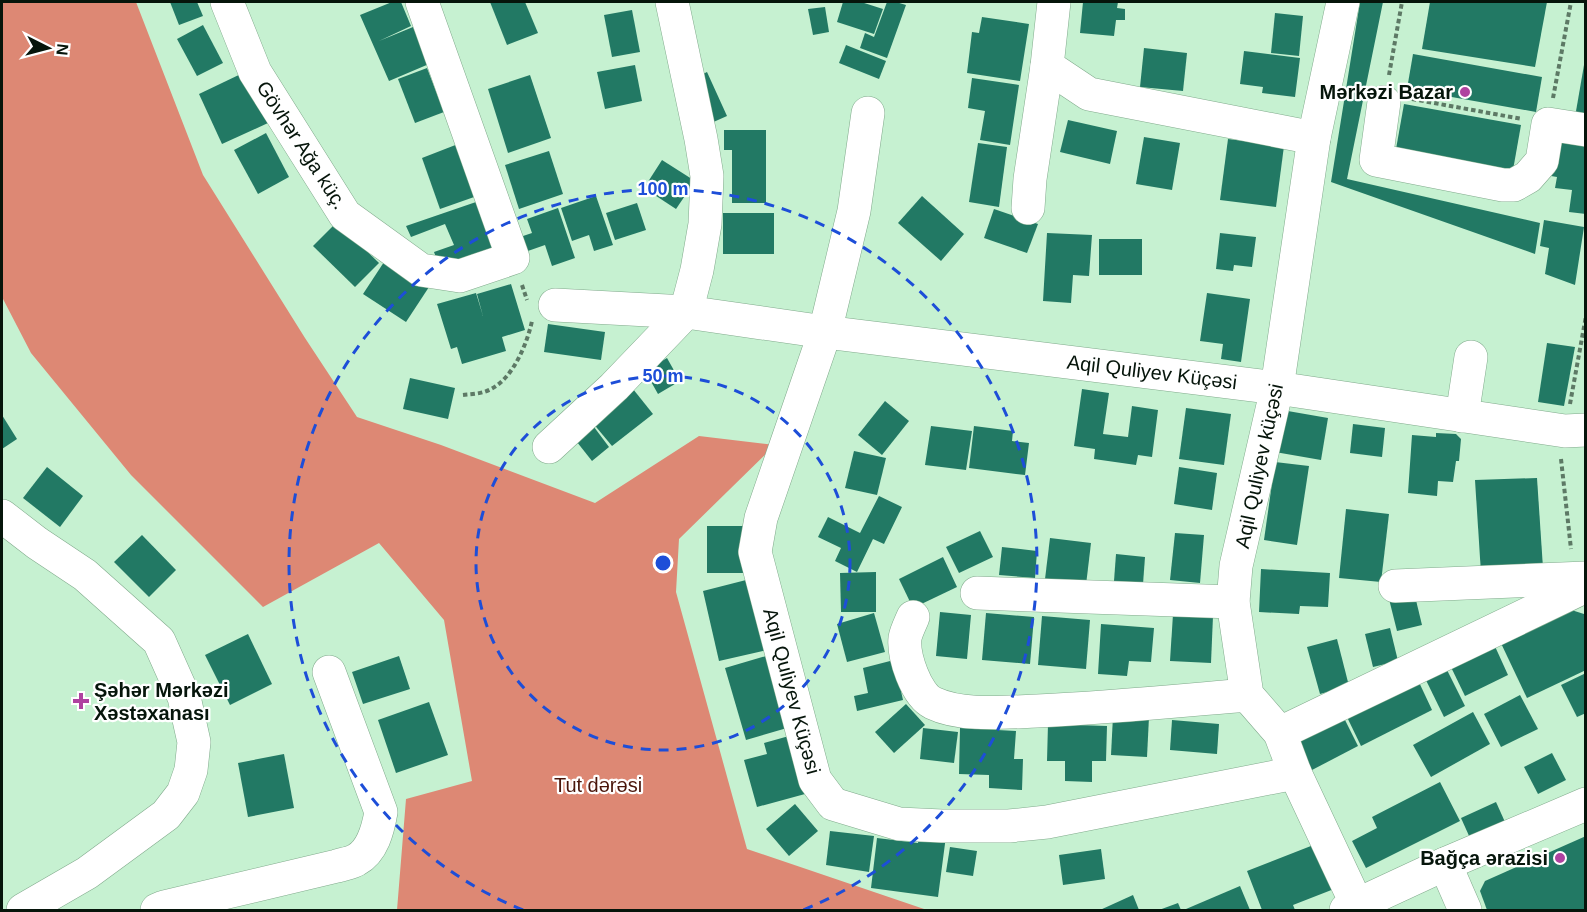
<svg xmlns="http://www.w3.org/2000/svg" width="1587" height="912" viewBox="0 0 1587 912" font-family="Helvetica,sans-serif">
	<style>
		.forest { fill: #dd8874 }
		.building { fill: #227964 }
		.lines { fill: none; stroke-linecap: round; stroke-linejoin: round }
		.minor-casing { stroke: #81aa8c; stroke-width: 34 }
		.path { stroke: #5d7965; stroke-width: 4; stroke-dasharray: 4.5 3; stroke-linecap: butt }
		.minor { stroke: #fff; stroke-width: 33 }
		.ring { fill: none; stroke: #1d4ed8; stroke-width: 3; stroke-dasharray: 10 8 }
		.poi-dot { fill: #af42a0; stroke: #fff; stroke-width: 2 }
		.labels { text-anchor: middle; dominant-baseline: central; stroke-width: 4.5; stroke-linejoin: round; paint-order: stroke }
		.poi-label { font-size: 20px; font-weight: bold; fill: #06150b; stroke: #fff; text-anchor: end }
		.street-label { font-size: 20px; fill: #06150b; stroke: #fff }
		.park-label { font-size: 20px; fill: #4a150a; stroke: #fff }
		.centre { fill: #1d4ed8; stroke: #fff; stroke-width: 3 }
		.ring-label { font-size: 18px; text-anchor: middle; font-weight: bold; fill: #1d4ed8; stroke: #fff; stroke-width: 4.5; stroke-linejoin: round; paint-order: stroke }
	</style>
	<rect width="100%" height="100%" fill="#c6f1d1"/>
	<path class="forest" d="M2 2H136L203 175 305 338 357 417 441 445 595 503 699 436 775 445 679 539 676 592 747 849 927 910H397L406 799 472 781 444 620 379 543 263 607 131 475 31 353 2 297Z"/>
	<g class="building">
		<path d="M170 2H197L203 16 179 25Z"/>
		<path d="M392 2H401L411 26 379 41 413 27 429 64 389 81 360 15Z"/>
		<path d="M490 2H525L538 33 507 45Z"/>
		<path d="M843 2H861L883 9 874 34 837 22Z"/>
		<path d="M887 2H896L906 5 887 58 860 48 865 33 874 37Z"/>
		<path d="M1083 2H1118L1117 8 1125 9V20H1116L1114 36 1080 33Z"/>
		<path d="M1360 2H1383L1347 179 1540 223 1535 254 1331 182Z"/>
		<path d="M1430 2H1547L1535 67 1422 49Z"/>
		<path d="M825 7 829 32 813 35 808 9Z"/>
		<path d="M632 10 640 52 612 57 604 15Z"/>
		<path d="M1275 13 1303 16 1299 56 1271 53Z"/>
		<path d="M982 17 1029 24 1020 81 967 73 972 32 979 33Z"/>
		<path d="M203 25 223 63 197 76 177 39Z"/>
		<path d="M846 45 886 61 879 79 839 63Z"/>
		<path d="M1144 48 1187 53 1183 91 1140 87Z"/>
		<path d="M1244 51 1300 58 1295 97 1262 93 1263 87 1240 84Z"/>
		<path d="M1413 54 1542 77 1536 112 1407 89Z"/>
		<path d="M635 65 642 101 605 109 597 72Z"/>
		<path d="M1584 65H1586V119L1575 117Z"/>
		<path d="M427 68 444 112 415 123 398 79Z"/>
		<path d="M245 72 268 123 222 144 199 94Z"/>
		<path d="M707 72 727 116 709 124 693 79Z"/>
		<path d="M530 75 551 138 508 153 488 89Z"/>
		<path d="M972 78 1019 85 1010 145 980 140 985 111 968 108Z"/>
		<path d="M1404 104 1521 125 1513 170 1396 149Z"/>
		<path d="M1068 120 1117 131 1110 164 1060 152Z"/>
		<path d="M724 130H766V203H732V150H724Z"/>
		<path d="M266 133 289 177 258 194 234 150Z"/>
		<path d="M1144 137 1180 143 1172 190 1136 184Z"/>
		<path d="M1228 139 1284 146 1276 207 1220 200Z"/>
		<path d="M1559 140 1586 143V214L1569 212 1572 190 1555 188 1557 177 1551 176 1555 150Z"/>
		<path d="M978 143 1007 147 999 207 969 202Z"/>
		<path d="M458 144 477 196 440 209 422 158Z"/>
		<path d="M549 151 563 194 519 209 505 165Z"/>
		<path d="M662 160 695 181 676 209 644 188Z"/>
		<path d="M596 196 613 245 594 251 589 235 572 241 561 208Z"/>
		<path d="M922 196 964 234 941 261 898 223Z"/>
		<path d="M476 202 494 249 464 261 438 263 434 252 454 245 445 224 411 237 406 226Z"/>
		<path d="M637 203 646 230 615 240 606 213Z"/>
		<path d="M558 208 575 258 552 266 545 245 525 252 520 237 532 233 527 219Z"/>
		<path d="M994 209 1038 224 1027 253 984 238Z"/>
		<rect x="723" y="213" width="51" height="41"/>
		<path d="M1544 220 1584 227 1575 285 1545 274 1549 248 1540 246Z"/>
		<path d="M337 222 379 263 355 287 313 246Z"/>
		<path d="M1047 233 1092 235 1089 276 1073 275 1071 303 1043 301Z"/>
		<path d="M1220 233 1256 237 1252 267 1234 265 1233 271 1216 269Z"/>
		<rect x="1099" y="239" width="43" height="36"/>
		<path d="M386 259 429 287 406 322 363 294Z"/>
		<path d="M511 284 525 330 502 337 506 351 462 364 457 347 451 349 437 304 476 293 483 316 477 294Z"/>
		<path d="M1207 293 1250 299 1241 362 1221 359 1223 344 1200 341Z"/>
		<path d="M548 324 605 332 601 360 544 352Z"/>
		<path d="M1547 343 1575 347 1564 406 1538 402Z"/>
		<path d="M667 358 680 381 658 394 645 371Z"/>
		<path d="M410 378 455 388 448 419 403 409Z"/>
		<path d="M633 389 653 414 612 446 592 422Z"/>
		<path d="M1082 389 1109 393 1103 434 1128 437 1132 406 1158 410 1152 457 1138 455 1136 465 1094 459 1095 449 1074 446Z"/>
		<path d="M885 401 909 421 882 455 858 435Z"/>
		<path d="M1186 408 1231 414 1224 465 1179 459Z"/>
		<path d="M1282 410 1328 418 1321 460 1275 452Z"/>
		<path d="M2 415 17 439 2 449Z"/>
		<path d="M591 423 609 447 592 461 573 437Z"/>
		<path d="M1353 424 1385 428 1382 457 1350 453Z"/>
		<path d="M931 426 972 431 966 470 925 465Z"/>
		<path d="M974 426 1013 431 1012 441 1029 443 1025 475 969 468Z"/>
		<path d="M1436 433 1456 434 1461 439 1459 461H1456L1453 482 1438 481 1437 496 1408 493 1412 435 1436 437Z"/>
		<path d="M854 451 886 458 877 495 845 488Z"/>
		<path d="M1275 462 1309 466 1297 545 1264 540Z"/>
		<path d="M47 467 83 496 60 527 23 498Z"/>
		<path d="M1179 467 1217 473 1212 510 1174 504Z"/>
		<path d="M1537 478 1543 568 1481 573 1475 480Z"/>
		<path d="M879 496 902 507 884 544 873 539 857 572 835 561 841 548 818 537 828 517 860 533Z"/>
		<path d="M1346 509 1389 514 1381 582 1339 578Z"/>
		<rect x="707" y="526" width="37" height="47"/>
		<path d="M980 531 993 557 959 573 946 547Z"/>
		<path d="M1175 533 1204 535 1200 583 1170 580Z"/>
		<path d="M142 535 176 570 149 597 114 562Z"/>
		<path d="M1050 538 1091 543 1086 585 1045 579Z"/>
		<path d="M1002 547 1037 551 1035 578 999 575Z"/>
		<path d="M1116 554 1145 557 1143 584 1114 581Z"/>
		<path d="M943 557 957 587 913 608 899 579Z"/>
		<path d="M1261 569 1330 573 1328 607 1300 606 1299 614 1259 612Z"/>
		<path d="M876 572V612H841L840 573Z"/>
		<path d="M750 579 767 650 719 661 703 591Z"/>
		<path d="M1414 592 1422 625 1397 631 1389 599Z"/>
		<path d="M1565 608 1584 614 1586 618V670L1527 698 1499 639Z"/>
		<path d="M940 612 971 615 967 659 936 656Z"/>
		<path d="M874 613 885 652 847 662 837 624Z"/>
		<path d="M986 613 1034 617 1030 664 982 660Z"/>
		<path d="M1173 614 1213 616 1211 663 1170 661Z"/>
		<path d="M1042 616 1090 620 1086 669 1038 665Z"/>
		<path d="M1101 624 1154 628 1151 662 1129 661 1127 676 1098 674Z"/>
		<path d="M1390 628 1398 661 1373 667 1365 634Z"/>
		<path d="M248 634 272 684 230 705 205 655Z"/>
		<path d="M1337 639 1349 686 1320 694 1307 647Z"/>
		<path d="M1493 642 1508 675 1465 696 1449 663Z"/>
		<path d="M399 656 410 689 363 704 352 672Z"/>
		<path d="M766 656 787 728 746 740 725 668Z"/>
		<path d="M894 660 903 700 857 711 854 696 868 693 863 668Z"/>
		<path d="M1444 664 1465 706 1444 717 1423 674Z"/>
		<path d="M1586 673V713L1577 717 1561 685Z"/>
		<path d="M1417 678 1432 710 1361 746 1346 715Z"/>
		<path d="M1520 695 1538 729 1501 747 1484 714Z"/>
		<path d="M429 702 448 755 396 773 378 720Z"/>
		<path d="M906 704 925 725 894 753 875 732Z"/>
		<path d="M1473 712 1490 744 1431 777 1413 745Z"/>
		<path d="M1113 716 1149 717 1147 757 1111 755Z"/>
		<path d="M1344 718 1358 746 1312 770 1298 741Z"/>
		<path d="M1172 720 1219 724 1217 754 1170 750Z"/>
		<path d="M1048 724 1107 726 1106 761H1092V782L1065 781V761H1047Z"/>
		<path d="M923 728 958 732 954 763 920 759Z"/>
		<path d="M960 728 1016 731 1014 759H1023L1022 790 989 788V775L959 774Z"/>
		<path d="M789 736 805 794 757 807 744 760 767 754 764 743Z"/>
		<path d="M1552 753 1566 780 1538 794 1524 767Z"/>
		<path d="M284 754 294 808 248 817 238 763Z"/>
		<path d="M1440 782 1460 821 1366 868 1352 841 1377 828 1372 817Z"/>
		<path d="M1496 802 1505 822 1470 838 1461 818Z"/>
		<path d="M795 804 818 831 789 856 766 829Z"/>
		<path d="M830 831 874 836 869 872 826 865Z"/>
		<path d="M920 832 946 836 938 897 871 888 877 838 918 843Z"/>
		<path d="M1586 836V910H1487L1480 891 1485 881Z"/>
		<path d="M1316 844 1334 889 1293 905 1295 910H1262L1247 871Z"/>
		<path d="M950 847 977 851 973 876 946 872Z"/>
		<path d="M1101 849 1105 879 1063 885 1059 855Z"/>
		<path d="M1240 886 1250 910H1187L1186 909Z"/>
		<path d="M1133 895 1139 910H1100Z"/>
		<path d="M1178 903 1181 910H1159Z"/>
	</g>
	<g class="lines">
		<g class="minor-casing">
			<g id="minor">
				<path d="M227 2 255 72 345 215 421 270 460 276 513 258 422 2"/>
				<path d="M672 2 701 139 707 176 705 224 697 270 686 312"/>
				<path d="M1054 2 1047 66 1089 94 1314 138"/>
				<path d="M1343 2 1314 138 1277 388 1236 566 1233 602 1247 695 1280 733 1295 773 1357 905"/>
				<path d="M1384 102 1376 160 1503 185H1514L1528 177 1542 161 1548 124 1586 130"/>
				<path d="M868 113 854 211 825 332 761 518 755 552 815 780 833 804 899 824 942 826H1009L1047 822 1295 773"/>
				<path d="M1028 208 1030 179 1047 66"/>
				<path d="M555 305 686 312 825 332 1277 388 1565 431 1586 430"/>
				<path d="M1462 416 1471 357"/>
				<path d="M549 447 614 387 686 312"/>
				<path d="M2 516 37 543 85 575 159 641 184 697 194 742 191 770 183 793 166 815 87 873 23 910"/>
				<path d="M1395 586 1586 578"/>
				<path d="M977 593 1233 602"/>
				<path d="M913 617C910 624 906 632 905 638 903 656 916 695 933 703 962 717 1006 712 1037 711 1107 708 1177 701 1247 695"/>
				<path d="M1280 733 1586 586"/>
				<path d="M1445 864 1465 910"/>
				<path d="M157 910 164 907 337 866C343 864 351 863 356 860 373 851 378 829 381 812L329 672"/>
				<path d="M1346 910 1445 864 1586 804"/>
			</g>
		</g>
		<g class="path">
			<path d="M1389 75 1402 2"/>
			<path d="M1553 98 1571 2"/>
			<path d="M1412 99 1522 119"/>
			<path d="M522 285 527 300"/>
			<path d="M463 395C472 394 482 394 491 389 513 378 527 344 532 321"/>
			<path d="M1570 404 1586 316"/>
			<path d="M1561 459 1571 549"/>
		</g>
		<use href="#minor" class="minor"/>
	</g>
	<g class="ring">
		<circle cx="663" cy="563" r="187"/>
		<path d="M523 910A374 374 0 1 1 803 910"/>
	</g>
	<g class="poi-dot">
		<circle cx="1465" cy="92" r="6"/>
		<path d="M78 692h6v6h6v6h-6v6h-6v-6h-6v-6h6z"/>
		<circle cx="1560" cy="858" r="6"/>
	</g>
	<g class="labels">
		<g class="poi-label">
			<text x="1453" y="92">Mərkəzi Bazar</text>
			<text x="94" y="690" text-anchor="start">Şəhər Mərkəzi<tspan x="94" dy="23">Xəstəxanası</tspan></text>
			<text x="1548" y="858">Bağça ərazisi</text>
		</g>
		<g class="street-label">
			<text transform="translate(302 145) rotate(57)">Gövhər Ağa küç.</text>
			<text transform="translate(1152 372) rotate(7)">Aqil Quliyev Küçəsi</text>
			<text transform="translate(1259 466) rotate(-78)">Aqil Quliyev küçəsi</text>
			<text transform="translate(792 691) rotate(75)">Aqil Quliyev Küçəsi</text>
		</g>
		<g class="park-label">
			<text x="598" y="785">Tut dərəsi</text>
		</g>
	</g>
	<circle cx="663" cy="563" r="9" class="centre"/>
	<g class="ring-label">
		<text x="663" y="195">100 m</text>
		<text x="663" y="382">50 m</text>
	</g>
	<rect width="1587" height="912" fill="none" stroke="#06150b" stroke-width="6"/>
	<g transform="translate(48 48) rotate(96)" stroke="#ffffff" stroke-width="4.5" paint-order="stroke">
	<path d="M0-4.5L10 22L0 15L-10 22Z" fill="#06150b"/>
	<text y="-9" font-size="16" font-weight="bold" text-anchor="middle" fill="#06150b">N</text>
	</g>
</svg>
